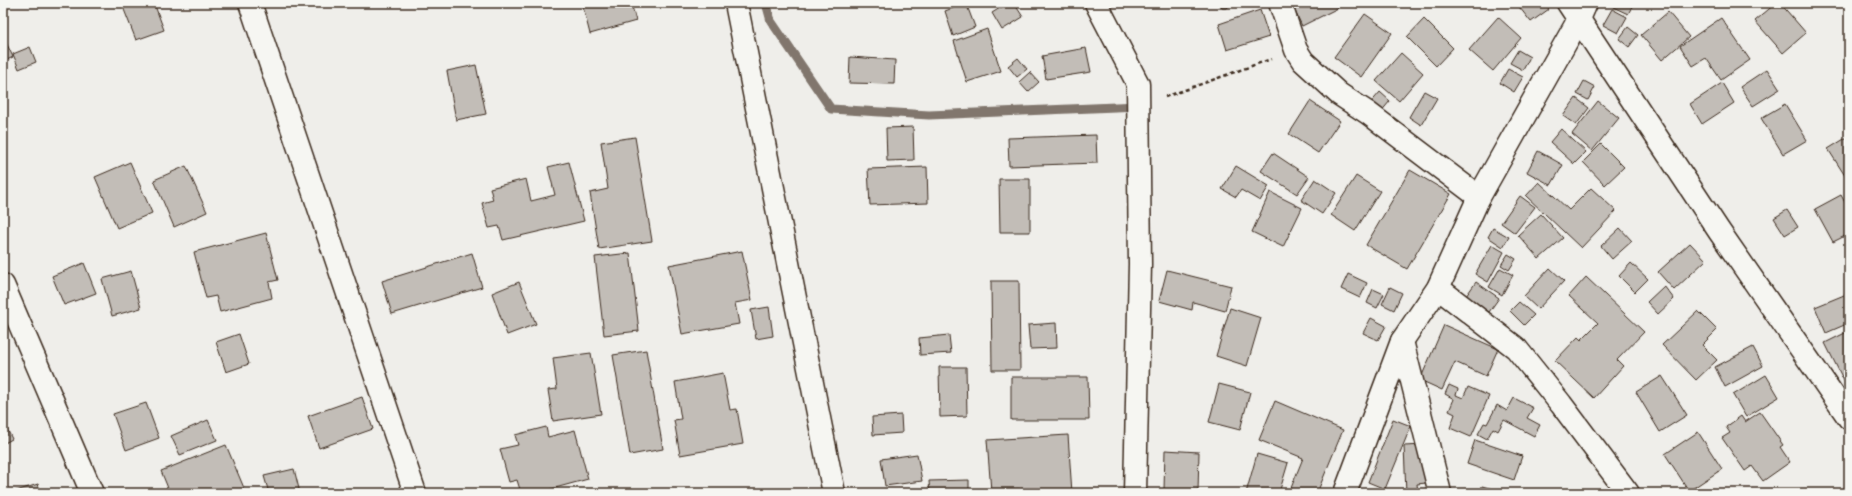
<svg xmlns="http://www.w3.org/2000/svg" width="1852" height="496" viewBox="0 0 1852 496" font-family="Sriracha,sans-serif">
	<style>
		.lines { fill: none; stroke-linecap: round; stroke-linejoin: round }
		.stream { stroke: #81766d; stroke-width: 9 }
		.building { fill: #c2bdb7; stroke: #3b2a1e }
		.minor-casing { stroke: #3b2a1e; stroke-width: 25 }
		.path { stroke: #3b2a1e; stroke-width: 2.5; stroke-dasharray: 4 3; stroke-linecap: butt }
		.minor { stroke: #f6f6f2; stroke-width: 22 }
	</style>
	<rect width="100%" height="100%" fill="#efeeea"/>
	<filter id="ink" filterUnits="userSpaceOnUse"><feTurbulence type="fractalNoise" baseFrequency=".025" numOctaves="2"/><feDisplacementMap in="SourceGraphic" scale="8" xChannelSelector="R" yChannelSelector="G"/><feConvolveMatrix kernelMatrix="1 2 1 2 8 2 1 2 1" color-interpolation-filters="sRGB"/></filter>
	<g filter="url(#ink)">
		<g class="lines">
			<path class="stream" d="M766 3 771 21 831 109 929 115 1139 106"/>
		</g>
		<g class="building">
			<path d="M134 3H154L164 30 136 40 123 7Z"/>
			<path d="M582 3H631L636 21 590 34Z"/>
			<path d="M966 3 975 27 953 36 945 11Z"/>
			<path d="M1008 3H1014L1023 17 1002 30 992 13Z"/>
			<path d="M1217 3H1233L1227 8H1222Z"/>
			<path d="M1301 3H1335L1338 8 1302 26 1293 7Z"/>
			<path d="M1516 3H1544L1549 9 1531 22Z"/>
			<path d="M1615 3H1634L1628 14 1613 7Z"/>
			<path d="M1776 3H1780L1806 33 1783 53 1755 21Z"/>
			<path d="M1612 9 1627 17 1618 33 1603 25Z"/>
			<path d="M1260 10 1269 37 1227 50 1219 24Z"/>
			<path d="M1668 12 1689 37 1662 60 1641 35Z"/>
			<path d="M1365 14 1392 33 1361 77 1334 57Z"/>
			<path d="M1498 17 1521 38 1493 71 1469 50Z"/>
			<path d="M1721 18 1750 60 1721 80 1706 58 1693 66 1680 46Z"/>
			<path d="M1424 19 1453 48 1436 66 1407 37Z"/>
			<path d="M1628 27 1638 35 1629 47 1619 39Z"/>
			<path d="M987 29 1001 71 967 82 954 41Z"/>
			<path d="M3 36 13 57 3 62Z"/>
			<path d="M30 47 36 62 19 69 13 54Z"/>
			<path d="M1086 48 1091 72 1046 79 1042 56Z"/>
			<path d="M1518 50 1530 57 1523 70 1510 63Z"/>
			<path d="M1401 53 1423 73 1399 101 1376 81Z"/>
			<path d="M850 57 895 60 894 84 849 83Z"/>
			<path d="M1018 58 1027 69 1017 77 1008 66Z"/>
			<path d="M476 65 486 114 456 120 447 71Z"/>
			<path d="M1508 69 1523 77 1514 92 1500 83Z"/>
			<path d="M1767 69 1780 89 1753 106 1740 87Z"/>
			<path d="M1030 72 1039 82 1028 92 1019 82Z"/>
			<path d="M1584 81 1595 87 1588 100 1577 94Z"/>
			<path d="M1722 83 1734 103 1702 124 1690 104Z"/>
			<path d="M1424 91 1437 98 1421 125 1409 117Z"/>
			<path d="M1380 92 1390 101 1380 113 1369 105Z"/>
			<path d="M1576 98 1589 108 1576 125 1563 116Z"/>
			<path d="M1310 101 1340 121 1318 153 1289 134Z"/>
			<path d="M1598 101 1619 118 1592 151 1572 134Z"/>
			<path d="M1785 104 1807 140 1783 154 1761 118Z"/>
			<path d="M913 127 914 160 887 161 886 128Z"/>
			<path d="M1561 129 1586 152 1574 164 1550 142Z"/>
			<path d="M1096 135 1097 163 1009 166 1008 138Z"/>
			<path d="M1849 136V182L1828 149Z"/>
			<path d="M635 137 652 241 599 249 590 193 608 189 601 142Z"/>
			<path d="M1601 144 1624 167 1605 185 1583 162Z"/>
			<path d="M1538 151 1563 165 1551 185 1527 172Z"/>
			<path d="M1273 153 1309 177 1297 194 1261 171Z"/>
			<path d="M130 162 152 213 117 228 95 177Z"/>
			<path d="M569 162 584 221 503 240 499 226 489 228 482 203 493 200 490 188 526 179 531 201 555 195 548 167Z"/>
			<path d="M186 166 207 212 174 227 154 180Z"/>
			<path d="M1236 166 1269 186 1260 201 1241 190 1236 197 1222 189Z"/>
			<path d="M927 167 928 203 870 205 868 169Z"/>
			<path d="M1410 170 1451 194 1407 269 1366 245Z"/>
			<path d="M1356 176 1380 191 1355 231 1331 215Z"/>
			<path d="M999 179H1030V232H1000Z"/>
			<path d="M1315 179 1336 193 1322 214 1301 200Z"/>
			<path d="M1539 182 1569 210 1591 188 1616 211 1581 248 1526 196Z"/>
			<path d="M1270 192 1302 208 1283 247 1252 232Z"/>
			<path d="M1841 195 1849 210V234L1833 242 1815 209Z"/>
			<path d="M1520 196 1535 207 1515 233 1501 223Z"/>
			<path d="M1787 210 1798 227 1785 235 1774 218Z"/>
			<path d="M1541 214 1563 238 1539 259 1518 235Z"/>
			<path d="M1493 228 1509 237 1503 247 1488 237Z"/>
			<path d="M1620 228 1632 241 1612 259 1601 246Z"/>
			<path d="M266 233 278 280 269 282 272 298 220 312 216 296 206 298 194 252Z"/>
			<path d="M1690 243 1706 260 1674 290 1658 272Z"/>
			<path d="M1492 245 1504 252 1488 282 1475 274Z"/>
			<path d="M742 251 752 300 735 303 739 324 682 334 669 265Z"/>
			<path d="M472 253 482 287 392 314 382 281Z"/>
			<path d="M630 253 639 331 604 335 595 257Z"/>
			<path d="M1508 254 1516 259 1509 270 1501 265Z"/>
			<path d="M84 263 96 293 64 305 52 276Z"/>
			<path d="M1631 263 1648 279 1635 292 1619 276Z"/>
			<path d="M1500 268 1513 275 1502 295 1489 287Z"/>
			<path d="M1550 268 1564 281 1538 309 1524 296Z"/>
			<path d="M1167 270 1231 286 1225 311 1193 302 1192 310 1159 301Z"/>
			<path d="M131 271 141 308 112 316 102 279Z"/>
			<path d="M1348 274 1367 283 1360 298 1341 289Z"/>
			<path d="M1586 277 1644 332 1617 360 1623 366 1594 398 1555 361 1578 337 1581 340 1598 323 1569 296Z"/>
			<path d="M991 281H1019L1020 370H992Z"/>
			<path d="M519 282 536 324 507 335 492 293Z"/>
			<path d="M1476 282 1499 298 1489 312 1466 296Z"/>
			<path d="M1664 286 1674 299 1658 314 1647 302Z"/>
			<path d="M1390 287 1402 293 1394 310 1382 304Z"/>
			<path d="M1373 289 1384 294 1377 308 1367 303Z"/>
			<path d="M1849 293V323L1826 333 1815 307Z"/>
			<path d="M1519 302 1534 315 1524 325 1510 311Z"/>
			<path d="M769 307 773 336 756 339 751 310Z"/>
			<path d="M1230 308 1261 318 1247 366 1216 356Z"/>
			<path d="M1698 311 1717 330 1702 345 1717 360 1696 380 1662 345Z"/>
			<path d="M1371 318 1386 326 1378 340 1363 333Z"/>
			<path d="M1056 323 1057 348 1030 349 1028 325Z"/>
			<path d="M1444 325 1498 349 1486 376 1455 362 1442 390 1420 380Z"/>
			<path d="M1849 331V378L1844 381 1825 343Z"/>
			<path d="M239 334 249 364 226 372 216 342Z"/>
			<path d="M949 335 951 353 920 355 919 338Z"/>
			<path d="M1753 347 1763 366 1725 387 1715 367Z"/>
			<path d="M646 350 663 449 630 455 613 355Z"/>
			<path d="M591 353 601 414 553 421 548 390 557 389 553 358Z"/>
			<path d="M939 367H966L967 416 940 417Z"/>
			<path d="M723 373 730 410 737 409 743 444 680 455 674 420 681 419 675 382Z"/>
			<path d="M1766 375 1779 397 1746 417 1733 395Z"/>
			<path d="M1662 376 1687 415 1660 432 1636 392Z"/>
			<path d="M1011 377H1088L1089 420H1011Z"/>
			<path d="M1219 384 1250 392 1240 430 1209 422Z"/>
			<path d="M1449 385 1458 389 1456 395 1463 398 1468 387 1489 396 1471 437 1450 428 1455 414 1449 411 1454 399 1445 394Z"/>
			<path d="M362 397 373 429 319 448 308 416Z"/>
			<path d="M1514 398 1533 408 1527 418 1540 425 1534 436 1504 420 1498 431 1493 428 1487 439 1478 434 1484 423 1487 424 1497 405 1507 411Z"/>
			<path d="M1275 401 1343 430 1317 493H1289L1303 458 1259 440Z"/>
			<path d="M146 403 159 438 126 450 113 414Z"/>
			<path d="M1760 412 1783 445 1780 447 1790 462 1763 481 1752 466 1745 471 1722 438 1730 433 1726 427 1741 416 1745 422Z"/>
			<path d="M901 415 902 433 873 435 872 417Z"/>
			<path d="M1393 419 1411 426 1385 489 1368 482Z"/>
			<path d="M208 420 217 440 180 455 171 436Z"/>
			<path d="M3 421 12 439 3 444Z"/>
			<path d="M546 427 548 437 575 430 588 479 537 493H521L517 480 509 482 500 449 518 445 515 435Z"/>
			<path d="M1698 432 1722 469 1689 491 1665 454Z"/>
			<path d="M1068 435 1072 493H1020L1019 489 991 491 987 440Z"/>
			<path d="M1475 440 1522 456 1514 480 1467 464Z"/>
			<path d="M226 445 244 488 231 493H170L161 471Z"/>
			<path d="M1424 445 1426 483 1417 484 1418 493H1406L1404 446Z"/>
			<path d="M1165 450 1199 452 1198 492 1164 490Z"/>
			<path d="M917 454 922 481 885 486 881 459Z"/>
			<path d="M1257 454 1288 463 1279 493H1246Z"/>
			<path d="M294 469 300 493H269L264 476Z"/>
			<path d="M969 480V492L982 493H930L929 481Z"/>
			<path d="M38 484 41 493H10Z"/>
			<path d="M1482 486 1507 493H1481Z"/>
		</g>
		<g class="lines">
			<g class="minor-casing">
				<g id="minor">
					<path d="M250 3 415 493"/>
					<path d="M736 3 834 493"/>
					<path d="M1096 3 1138 84 1140 264 1135 493"/>
					<path d="M1280 3 1296 50 1303 61 1339 94 1368 113 1479 197"/>
					<path d="M1568 3 1719 231 1849 418"/>
					<path d="M3 285 92 493"/>
					<path d="M1438 288 1516 348 1561 404 1628 493"/>
					<path d="M1402 341 1440 493"/>
					<path d="M1345 493 1402 341 1438 288 1479 197 1579 19 1586 3"/>
				</g>
			</g>
			<path class="path" d="M1165 97 1271 59"/>
			<use href="#minor" class="minor"/>
		</g>
	</g>
	<rect width="1852" height="496" fill="none" stroke="#f6f6f2" stroke-width="16"/>
	<rect x="8" y="8" width="1836" height="480" fill="none" stroke="#3b2a1e" stroke-width="1.5" filter="url(#ink)"/>
</svg>
